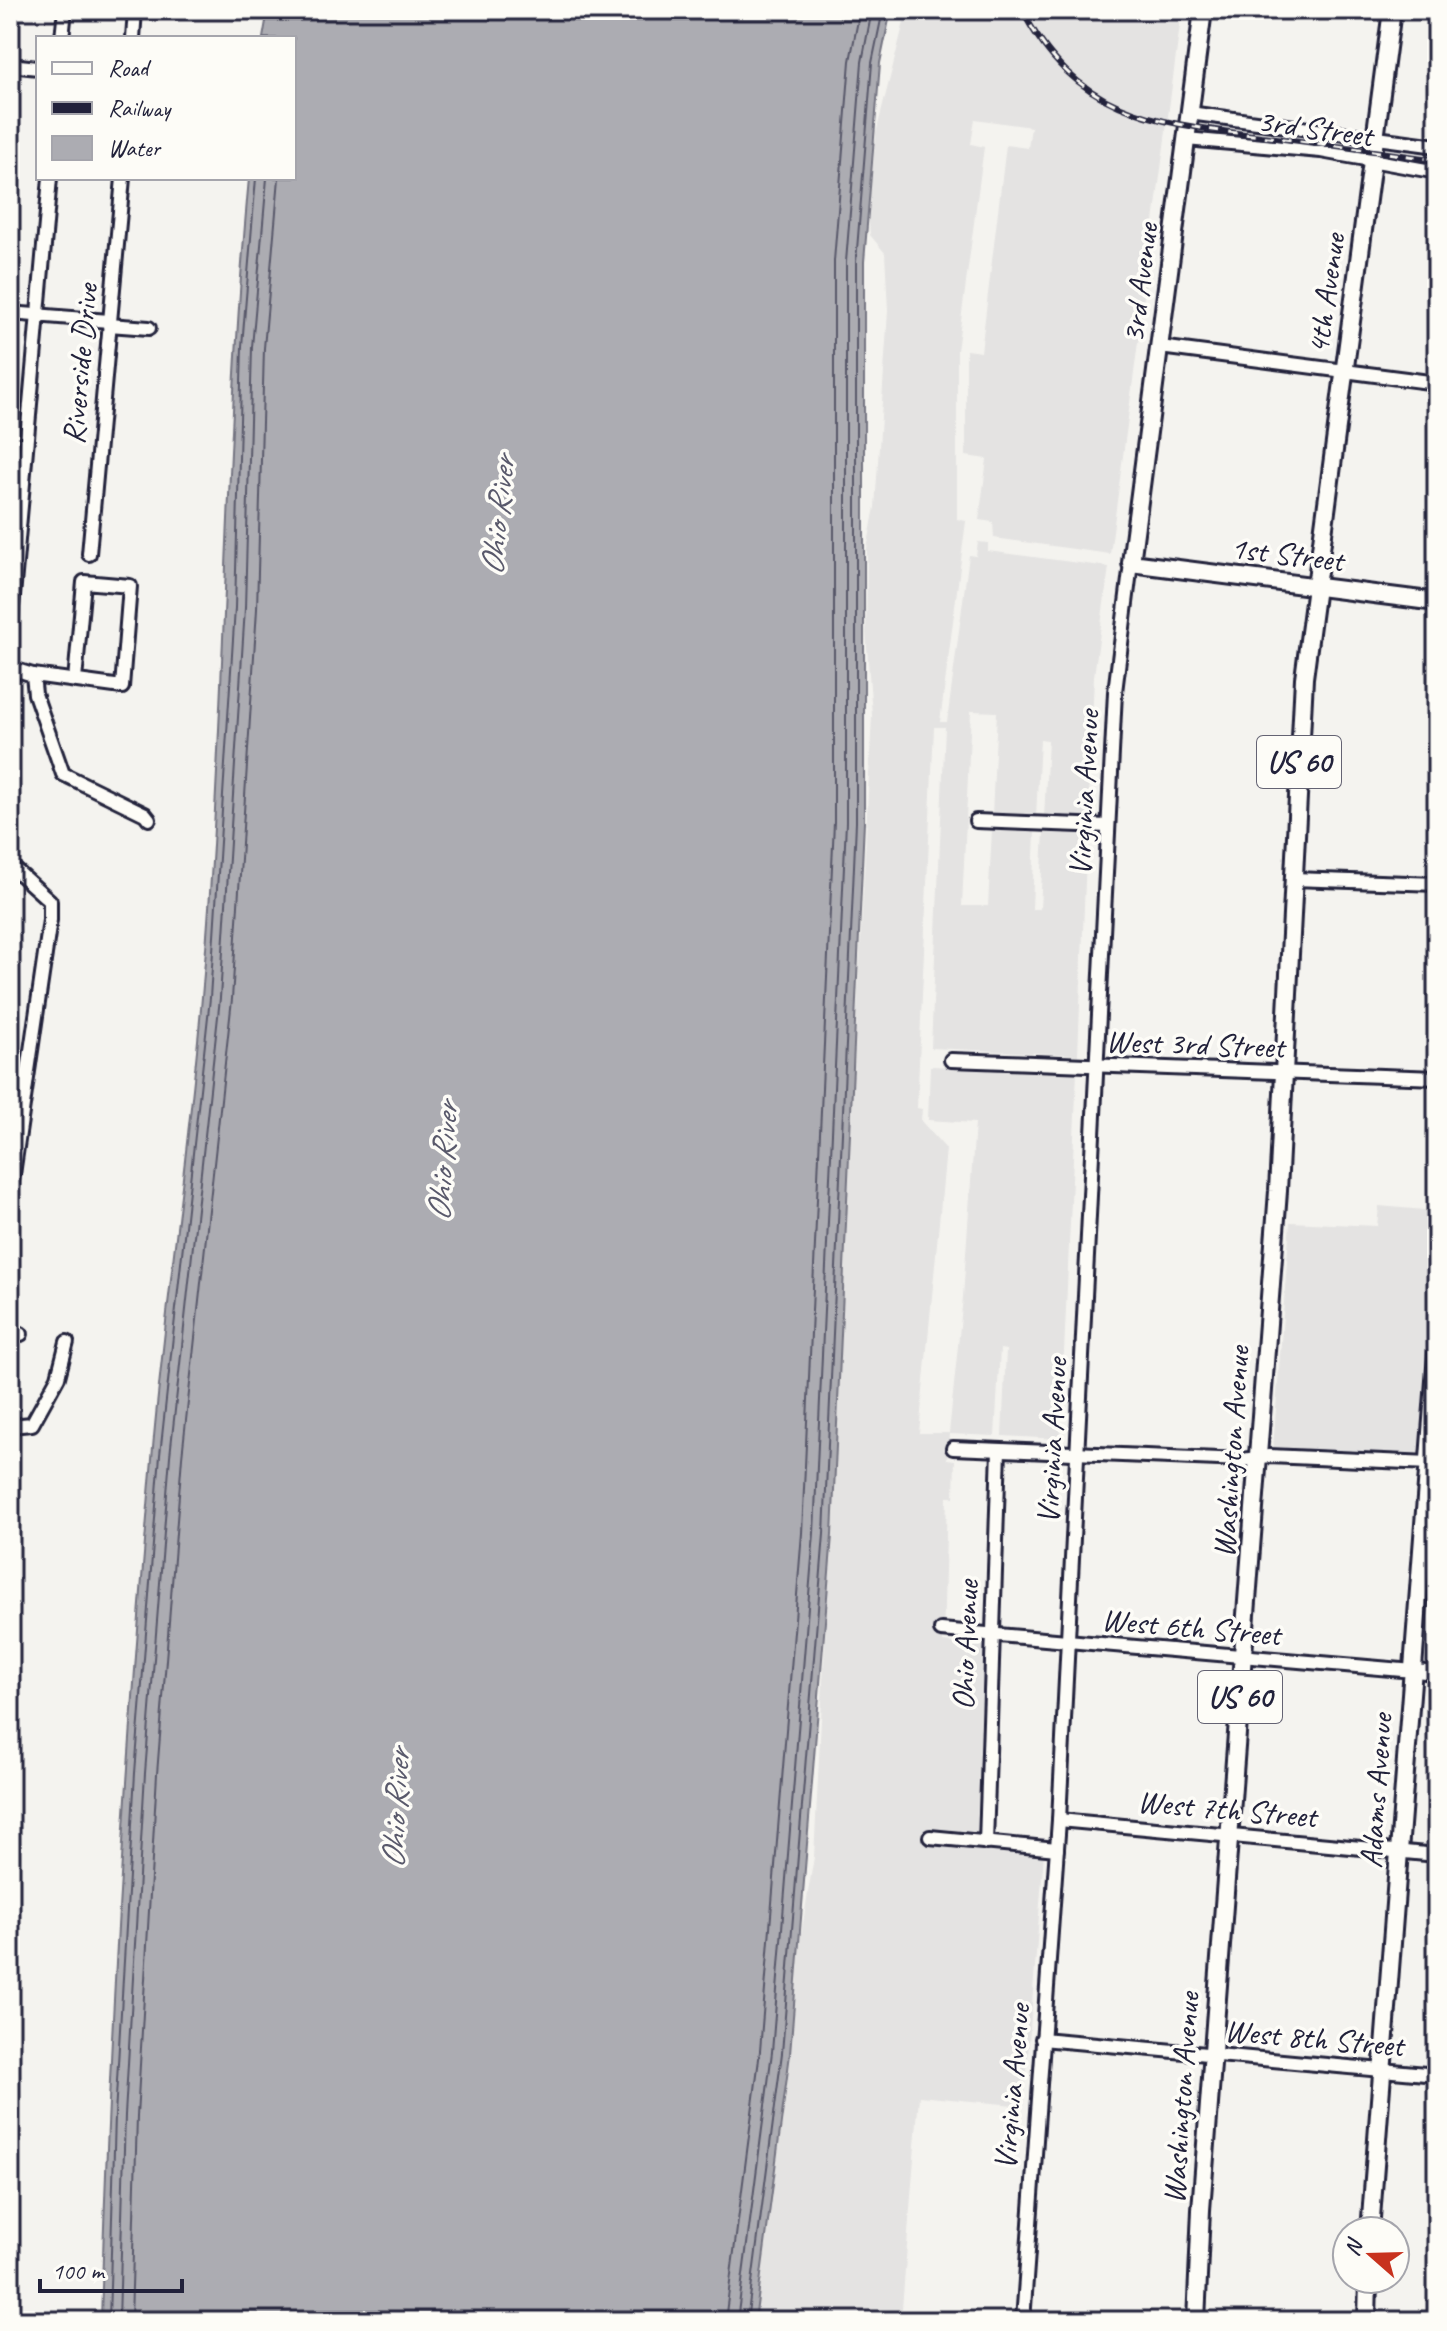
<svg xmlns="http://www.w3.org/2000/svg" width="1447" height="2331" viewBox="0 0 1447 2331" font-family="Caveat,sans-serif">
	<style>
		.built { fill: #e4e3e2 }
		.water { fill: #acacb2; stroke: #757582; stroke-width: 2 }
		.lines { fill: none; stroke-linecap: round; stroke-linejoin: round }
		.shore { stroke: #59596b; stroke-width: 2 }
		.minor-casing { stroke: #22223b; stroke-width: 18 }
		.major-casing { stroke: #22223b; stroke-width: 22 }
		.minor { stroke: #fdfcf7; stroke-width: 12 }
		.major { stroke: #fdfcf7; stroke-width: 16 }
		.rail-casing { stroke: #22223b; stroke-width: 6 }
		.rail { stroke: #fdfcf7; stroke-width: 3; stroke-dasharray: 9; stroke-linecap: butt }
		.labels { text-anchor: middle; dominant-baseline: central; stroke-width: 7; stroke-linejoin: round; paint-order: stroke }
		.shield { fill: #fdfcf7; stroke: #646373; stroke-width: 2 }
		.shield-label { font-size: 30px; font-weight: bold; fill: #22223b }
		.street-label { font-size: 32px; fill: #22223b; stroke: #fdfcf7 }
		.water-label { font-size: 34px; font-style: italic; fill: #59596b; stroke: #fdfcf7 }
	</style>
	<rect width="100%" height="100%" fill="#f4f3ef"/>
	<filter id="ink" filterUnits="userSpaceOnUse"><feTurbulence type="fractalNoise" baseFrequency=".0125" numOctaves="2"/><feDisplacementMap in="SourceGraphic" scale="16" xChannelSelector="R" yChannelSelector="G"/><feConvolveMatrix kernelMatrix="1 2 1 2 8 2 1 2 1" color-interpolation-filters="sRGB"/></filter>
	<g filter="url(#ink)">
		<g class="built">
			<path d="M907 10H1182L1110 554 994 538 993 522 979 520 987 459 966 456V350L981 352 1006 145 1028 148 1031 127 975 119 971 144 984 147 957 351V519L966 521 940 722H947L969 555 976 556 978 542 988 543V551L1109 567 1094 676 1088 820 1044 818 1048 740 1040 739 1036 817 992 815 997 712 971 711 962 906H988L992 829 1035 830 1032 909H1040L1044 831 1087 833 1078 1055 931 1048 945 727H934L917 1108 922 1109 921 1121 946 1149 919 1433H949L963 1297 975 1123 928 1120 930 1066 1077 1072 1060 1439 1002 1436 1006 1350 1000 1349 995 1436 949 1434 947 1459 955 1460 954 1497H947L943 1642 987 1647 980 1834 935 1830 934 1842 1044 1853 1024 2106 919 2096 901 2321H756L798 1952 814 1857 872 715 866 633 867 549 875 507 888 311 885 253 870 235 868 215 876 133Z"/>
			<path d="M1212 117 1358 137 1356 158 1209 139Z"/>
			<path d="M1379 1206 1436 1211 1419 1455 1273 1449 1290 1222 1377 1226Z"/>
		</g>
		<path class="water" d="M268 10H891L880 63 864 262V822L832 1535 790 2054 755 2321H101C109 2033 127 1746 152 1459 165 1305 189 1151 202 997 226 724 224 450 249 178H294V38H263Z"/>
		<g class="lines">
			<g class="shore">
				<path d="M109 2321 115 2115 135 1773 160 1455 210 998 235 608 242 346 256 178"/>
				<path d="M119 2321 125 2115 145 1773 170 1456 220 998 245 608 252 347 267 178"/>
				<path d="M131 2321 137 2116 157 1774 182 1457 232 999 257 609 264 348 279 178"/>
				<path d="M725 2321 760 2051 802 1533 834 822V261L850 61 860 10"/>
				<path d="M737 2321 772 2052 814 1533 846 822V262L862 62 872 10"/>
				<path d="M747 2321 782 2053 824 1534 856 822V262L872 63 883 10"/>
			</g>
			<g class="minor-casing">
				<g id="minor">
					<path d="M62 38 65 10"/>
					<path d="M133 38 135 10"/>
					<path d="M10 65 38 68"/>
					<path d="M1189 113 1437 146"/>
					<path d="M1186 139 1321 151 1437 172"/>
					<path d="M10 313 109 321"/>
					<path d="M109 325 149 328"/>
					<path d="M1160 347 1437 383"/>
					<path d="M89 554 123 178"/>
					<path d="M10 630 50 178"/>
					<path d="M10 668 33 675 122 687 130 586 84 582 75 680"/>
					<path d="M33 675 35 694 63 774 145 814 149 819"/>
					<path d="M976 821 1108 826"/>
					<path d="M10 865 50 901V920L10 1195"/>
					<path d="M1293 879 1437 884"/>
					<path d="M951 1060 1437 1078"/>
					<path d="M10 1337 21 1334"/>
					<path d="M10 1426 32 1424 58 1377 67 1342"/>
					<path d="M953 1448 1243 1460 1269 1456 1430 1463"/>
					<path d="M941 1630 1437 1673"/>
					<path d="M1059 1820 1437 1855"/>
					<path d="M930 1837 1057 1849"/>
					<path d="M986 1843 999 1450"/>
					<path d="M1042 2039 1437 2075"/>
					<path d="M1023 2321 1059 1820 1115 692 1131 563"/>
				</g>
			</g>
			<g class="major-casing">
				<g id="major">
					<path d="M1203 10 1131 563 1437 602"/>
					<path d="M1370 2231 1437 1354"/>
					<path d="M1196 2321 1201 2210 1278 1191 1304 678 1392 10"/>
					<path d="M1367 2321 1368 2279"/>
				</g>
			</g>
			<use href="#minor" class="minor"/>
			<use href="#major" class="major"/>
			<g class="rail-casing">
				<path id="rail" d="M1022 10C1078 118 1159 123 1268 137 1324 144 1381 152 1437 160"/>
			</g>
			<use href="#rail" class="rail"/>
		</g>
	</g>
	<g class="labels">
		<g class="shield">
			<rect x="1257" y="736" width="84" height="52" rx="6"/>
			<rect x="1198" y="1671" width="84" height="52" rx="6"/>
		</g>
		<g class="shield-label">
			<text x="1299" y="762">US 60</text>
			<text x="1240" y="1697">US 60</text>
		</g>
		<g class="street-label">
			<text transform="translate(1315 128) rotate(8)">3rd Street</text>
			<text transform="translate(1140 283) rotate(-83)">3rd Avenue</text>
			<text transform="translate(1326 294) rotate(-82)">4th Avenue</text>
			<text transform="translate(80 364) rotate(-85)">Riverside Drive</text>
			<text transform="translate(1287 554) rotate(7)">1st Street</text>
			<text transform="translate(1084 793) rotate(-87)">Virginia Avenue</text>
			<text transform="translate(1195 1044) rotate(2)">West 3rd Street</text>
			<text transform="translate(1052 1441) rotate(-87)">Virginia Avenue</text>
			<text transform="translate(1231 1452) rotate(-86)">Washington Avenue</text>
			<text transform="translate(1191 1627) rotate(5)">West 6th Street</text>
			<text transform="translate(965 1645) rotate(-88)">Ohio Avenue</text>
			<text transform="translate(1376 1791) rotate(-86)">Adams Avenue</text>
			<text transform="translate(1227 1809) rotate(5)">West 7th Street</text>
			<text transform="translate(1314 2038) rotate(5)">West 8th Street</text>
			<text transform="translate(1012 2087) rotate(-85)">Virginia Avenue</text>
			<text transform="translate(1181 2098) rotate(-86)">Washington Avenue</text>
		</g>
		<g class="water-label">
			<text transform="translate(497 516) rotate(-84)">Ohio River</text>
			<text transform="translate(442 1162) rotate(-86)">Ohio River</text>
			<text transform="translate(395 1809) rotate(-87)">Ohio River</text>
		</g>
	</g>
	<rect width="1447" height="2331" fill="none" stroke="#fdfcf7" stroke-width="40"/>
	<rect x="20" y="20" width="1407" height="2291" fill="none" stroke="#22223b" stroke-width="3" filter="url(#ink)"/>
	<rect x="36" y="36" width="260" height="144" fill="#fdfcf7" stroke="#a5a5ac" stroke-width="2"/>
	<rect x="52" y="62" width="40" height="12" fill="#fdfcf7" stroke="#a5a5ac" stroke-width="2"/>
	<text x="108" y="76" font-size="24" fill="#22223b">Road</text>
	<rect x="52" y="102" width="40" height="12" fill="#22223b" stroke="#a5a5ac" stroke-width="2"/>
	<text x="108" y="116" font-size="24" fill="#22223b">Railway</text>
	<rect x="52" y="136" width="40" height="24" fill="#acacb2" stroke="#a5a5ac" stroke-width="2"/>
	<text x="108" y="156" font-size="24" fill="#22223b">Water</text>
	<g transform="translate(1371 2255) rotate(290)"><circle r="38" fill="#fdfcf7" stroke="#a5a5ac" stroke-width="2"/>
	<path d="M0-6L14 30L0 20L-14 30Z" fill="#c8321e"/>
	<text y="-12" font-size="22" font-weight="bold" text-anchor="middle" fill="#22223b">N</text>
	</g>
	<path d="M40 2279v12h142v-12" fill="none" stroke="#22223b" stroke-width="4"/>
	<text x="52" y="2279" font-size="24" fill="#22223b" stroke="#fdfcf7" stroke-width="6" paint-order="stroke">100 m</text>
</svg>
